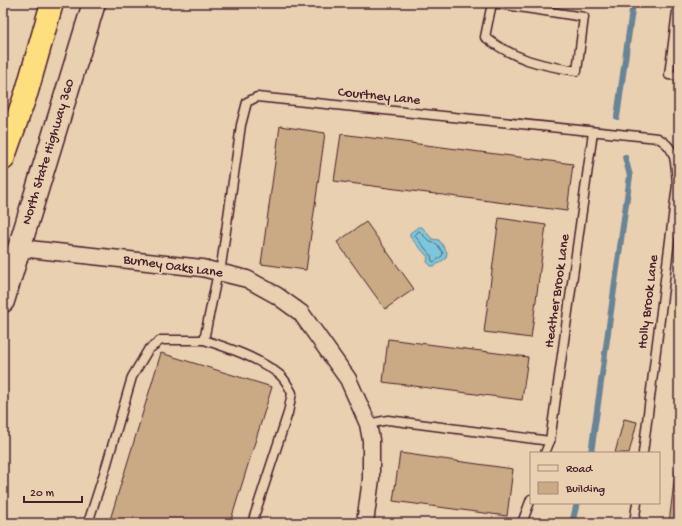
<svg xmlns="http://www.w3.org/2000/svg" width="682" height="526" viewBox="0 0 682 526" font-family="'Gochi Hand',sans-serif">
	<style>
		.water { fill: #7cc7dc; stroke: #688495 }
		.lines { fill: none; stroke-linecap: round; stroke-linejoin: round }
		.shore { stroke: #5e6272; stroke-width: 1 }
		.stream { stroke: #688495; stroke-width: 6 }
		.building { fill: #caaa85; stroke: #4a1f2b }
		.lane-casing { stroke: #4a1f2b; stroke-width: 11 }
		.street-casing { stroke: #4a1f2b; stroke-width: 19 }
		.secondary-casing { stroke: #4a1f2b; stroke-width: 25 }
		.highway-casing { stroke: #4a1f2b; stroke-width: 25 }
		.lane { stroke: #e9d0b1; stroke-width: 8 }
		.street { stroke: #e9d0b1; stroke-width: 16 }
		.secondary { stroke: #e9d0b1; stroke-width: 22 }
		.highway { stroke: #fedf80; stroke-width: 22 }
		.labels { text-anchor: middle; dominant-baseline: central; stroke-width: 3.5; stroke-linejoin: round; paint-order: stroke }
		.street-label { font-size: 14px; fill: #4a1f2b; stroke: #e9d0b1 }
	</style>
	<rect width="100%" height="100%" fill="#e9d0b1"/>
	<filter id="ink" filterUnits="userSpaceOnUse"><feTurbulence type="fractalNoise" baseFrequency=".025" numOctaves="2"/><feDisplacementMap in="SourceGraphic" scale="8" xChannelSelector="R" yChannelSelector="G"/><feConvolveMatrix kernelMatrix="1 2 1 2 8 2 1 2 1" color-interpolation-filters="sRGB"/></filter>
	<g filter="url(#ink)">
		<path class="water" d="M418 227H422L432 239 439 240 447 252 446 258 435 266H431L427 262 428 257 410 237V233Z"/>
		<g class="lines">
			<path class="shore" d="M419 231 430 242 437 244 443 253 442 256 434 262 432 261 431 255 415 236Z"/>
			<g class="stream">
				<path d="M617 117 633 3"/>
				<path d="M591 453 630 176 625 157"/>
				<path d="M572 523 577 503"/>
			</g>
		</g>
		<g class="building">
			<path d="M280 126 325 133 306 270 261 264Z"/>
			<path d="M341 134 573 164 567 211 334 181Z"/>
			<path d="M499 218 546 225 531 338 484 332Z"/>
			<path d="M366 222 414 289 385 309 337 242Z"/>
			<path d="M388 339 528 357 522 400 383 382Z"/>
			<path d="M161 353 272 387 230 523H109Z"/>
			<path d="M624 419 637 422 629 453H615Z"/>
			<path d="M400 453 513 469 507 516 393 501Z"/>
			<path d="M676 466H679V523H669Z"/>
			<path d="M397 521 416 523H397Z"/>
		</g>
		<g class="lines">
			<g class="lane-casing">
				<g id="lane">
					<path d="M492 3 584 17 577 71C540 65 515 60 485 37L492 3"/>
					<path d="M678 3 669 75 679 76"/>
					<path d="M220 273 241 125 247 102 257 97 658 138C678 149 675 164 677 185L643 453"/>
					<path d="M204 340C229 348 259 358 280 375 285 379 289 387 292 393L288 413 252 523"/>
					<path d="M368 424 388 420 550 441"/>
					<path d="M545 453 550 441 593 132"/>
					<path d="M88 523 106 467 132 377 148 350 161 340H204L218 272"/>
					<path d="M522 523 531 499"/>
					<path d="M634 523 637 503"/>
				</g>
			</g>
			<g class="street-casing">
				<path id="street" d="M20 248 202 268 247 279 276 295 301 313 348 379 368 424 371 440V479L365 523"/>
			</g>
			<g class="secondary-casing">
				<path id="secondary" d="M3 301 94 3"/>
			</g>
			<g class="highway-casing">
				<path id="highway" d="M3 159 27 91 52 3"/>
			</g>
			<use href="#lane" class="lane"/>
			<use href="#street" class="street"/>
			<use href="#secondary" class="secondary"/>
			<use href="#highway" class="highway"/>
		</g>
	</g>
	<g class="labels">
		<g class="street-label">
			<text transform="translate(379 97) rotate(6)">Courtney Lane</text>
			<text transform="translate(49 152) rotate(-73)">North State Highway 360</text>
			<text transform="translate(173 267) rotate(8)">Burney Oaks Lane</text>
			<text transform="translate(558 291) rotate(-82)">Heather Brook Lane</text>
			<text transform="translate(649 302) rotate(-83)">Holly Brook Lane</text>
		</g>
	</g>
	<rect width="682" height="526" fill="none" stroke="#e9d0b1" stroke-width="16"/>
	<rect x="8" y="8" width="666" height="510" fill="none" stroke="#4a1f2b" stroke-width="1.5" filter="url(#ink)"/>
	<rect x="530" y="452" width="130" height="52" fill="#e9d0b1" stroke="#a9897b"/>
	<rect x="538" y="465" width="20" height="6" fill="#e9d0b1" stroke="#a9897b"/>
	<text x="566" y="472" font-size="12" fill="#4a1f2b">Road</text>
	<rect x="538" y="482" width="20" height="12" fill="#caaa85" stroke="#a9897b"/>
	<text x="566" y="492" font-size="12" fill="#4a1f2b">Building</text>
	<path d="M24 496v6h58v-6" fill="none" stroke="#4a1f2b" stroke-width="2"/>
	<text x="30" y="496" font-size="12" fill="#4a1f2b" stroke="#e9d0b1" stroke-width="3" paint-order="stroke">20 m</text>
</svg>
